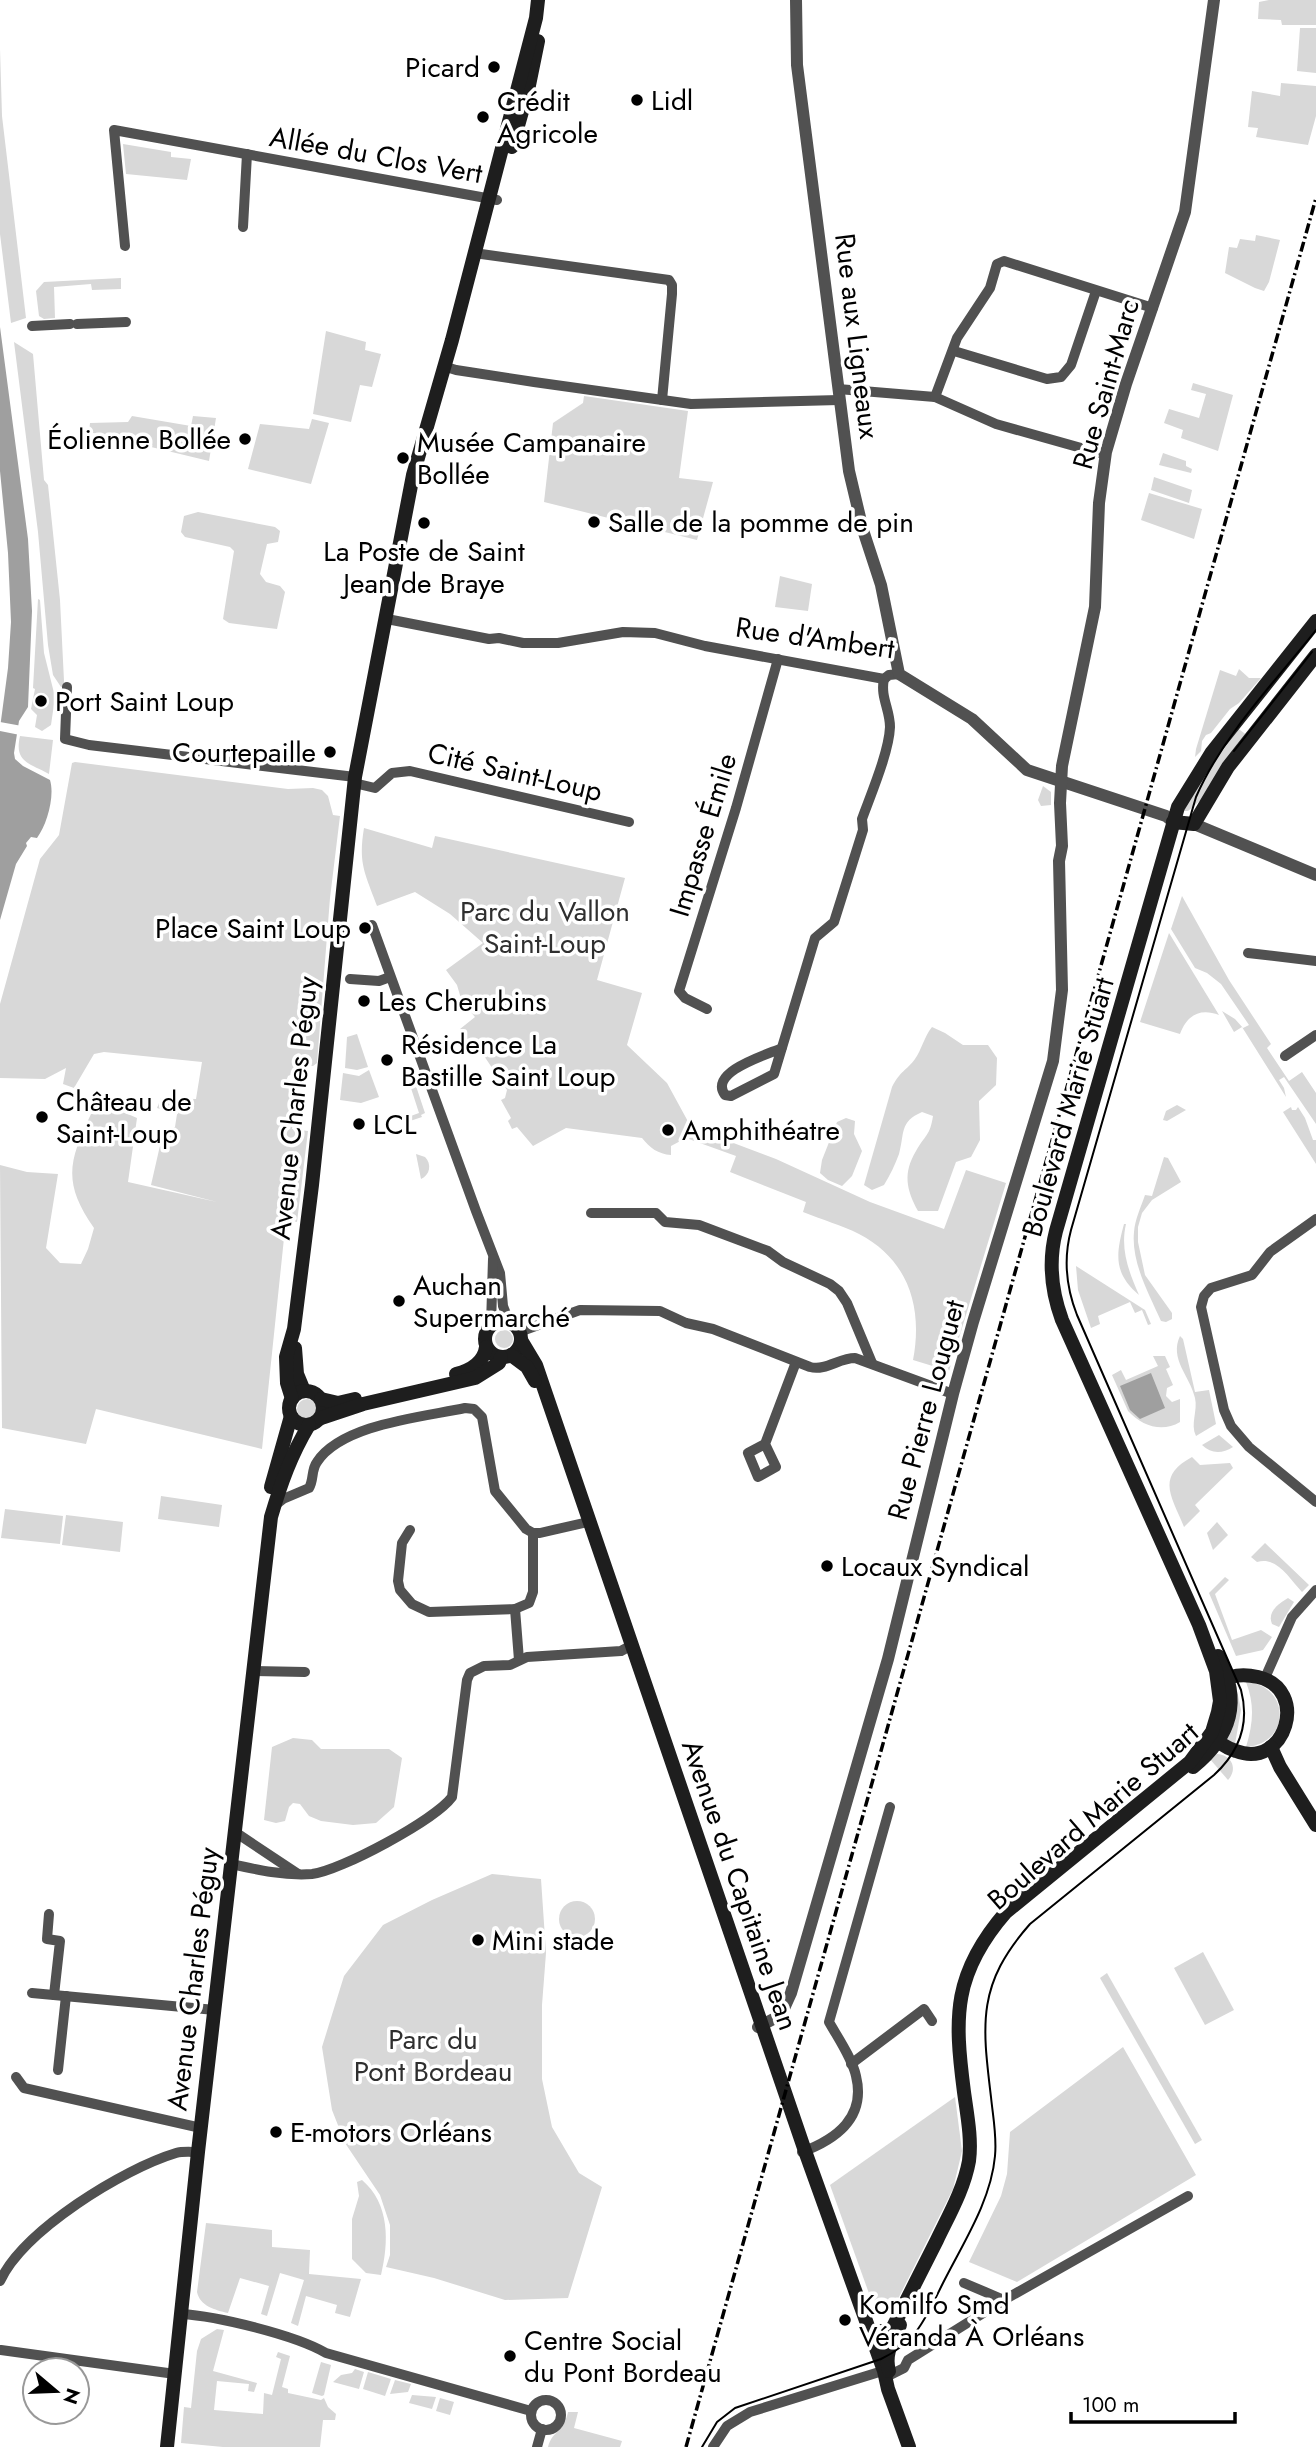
<svg xmlns="http://www.w3.org/2000/svg" width="1316" height="2447" viewBox="0 0 1316 2447" font-family="Jost,sans-serif">
	<style>
		.green { fill: #d8d8d8 }
		.water { fill: #9f9f9f }
		.pier { fill: #fff }
		.lines { fill: none; stroke-linecap: round; stroke-linejoin: round }
		.minor { stroke: #515151; stroke-width: 10 }
		.tertiary { stroke: #515151; stroke-width: 12 }
		.secondary { stroke: #1e1e1e; stroke-width: 14 }
		.tram { stroke: #000; stroke-width: 2 }
		.rail { stroke: #000; stroke-width: 3.5; stroke-dasharray: 10 3.5 2 3.5; stroke-linecap: butt }
		.poi-dot { fill: #000; stroke: #fff; stroke-width: 2.5 }
		.labels { text-anchor: middle; dominant-baseline: central; stroke-width: 7; stroke-linejoin: round; paint-order: stroke }
		.poi-label { font-size: 28px; fill: #000; stroke: #fff; text-anchor: start }
		.street-label { font-size: 28px; fill: #000; stroke: #fff }
		.park-label { font-size: 28px; fill: #2f2f2f; stroke: #fff }
	</style>
	<rect width="100%" height="100%" fill="#fff"/>
	<g class="green">
		<path d="M1269 0H1316V25H1282L1281 20 1258 19 1259 2Z"/>
		<path d="M1300 28H1316V73L1297 71Z"/>
		<path d="M0 49 2 116 26 318 11 323 0 234Z"/>
		<path d="M1281 83 1316 86V116L1308 145 1256 137 1258 128 1248 127 1252 91 1280 96Z"/>
		<path d="M123 144 171 152V157L191 159 187 180 126 174Z"/>
		<path d="M1256 235 1280 240 1269 282 1264 291 1255 288 1225 273 1229 247 1237 248 1240 239 1255 241Z"/>
		<path d="M121 278V289L92 290 91 284 54 287 55 318 44 319 39 316 36 291 44 282Z"/>
		<path d="M326 331 366 342 365 350 381 354 372 387 360 385 351 422 313 414Z"/>
		<path d="M14 342 33 354 44 480 48 485 60 600 64 681V686L61 687 53 675 48 645 38 532Z"/>
		<path d="M1193 383 1233 395 1218 451 1181 438 1183 430 1164 423 1169 409 1199 418 1206 394 1191 390Z"/>
		<path d="M584 396 688 411 679 478 713 482 697 540 544 502 553 423 583 403Z"/>
		<path d="M132 416 191 426 193 416 216 418 209 461 89 432 90 423 128 422Z"/>
		<path d="M312 419 329 423 311 484 248 469 260 424 309 429Z"/>
		<path d="M1163 453 1186 461V466L1192 469 1191 473 1159 465Z"/>
		<path d="M1154 477 1192 490 1189 503 1151 490Z"/>
		<path d="M1149 493 1202 509 1194 539 1141 520Z"/>
		<path d="M198 512 275 527 280 531 278 542 267 544 260 574 266 582 280 586 285 592 277 629 229 623 223 619 234 551 230 547 185 537 181 532 184 516Z"/>
		<path d="M780 576 812 584 808 611 775 607Z"/>
		<path d="M38 599 40 600 44 653 55 697 51 725 42 731 35 727 37 715 31 709 35 689 33 688Z"/>
		<path d="M1239 669 1249 678H1261L1239 703 1230 709 1211 733 1206 735 1202 741 1201 751 1195 757 1196 749 1220 670 1236 676Z"/>
		<path d="M1236 727 1248 736 1202 799 1188 811H1182Z"/>
		<path d="M20 736 53 740 49 774C29 763 14 762 20 736Z"/>
		<path d="M75 762 288 789 313 788 322 790 328 796 333 815 340 816 330 898 317 1063 313 1066 302 1065 301 1070 288 1076 285 1084 299 1088 292 1129 308 1131 297 1222 286 1219 262 1449 96 1409 86 1444 2 1428 0 1165 27 1172 58 1174 46 1248 60 1263 81 1264 88 1249 94 1228C62 1182 69 1161 91 1114L114 1108 137 1118 128 1182 217 1202 151 1185 164 1128 175 1127 177 1114 157 1108 161 1098 196 1099 202 1062 104 1052 94 1054 74 1088 63 1084 66 1068 45 1079 0 1078V1004L40 859 59 835 72 763Z"/>
		<path d="M1043 786 1051 792V805L1041 806 1038 800Z"/>
		<path d="M364 828 432 848 435 836 625 878 597 980 642 993 627 1045 667 1083 691 1127 776 1159 870 1202 944 1229 966 1170 1006 1183 949 1371 913 1360C923 1308 909 1260 859 1234 842 1225 822 1220 803 1212L806 1202 730 1172 736 1156 686 1138 671 1146V1155C658 1154 650 1148 642 1138L566 1128 533 1146 517 1127 512 1129 508 1121 511 1118 501 1100 505 1098 507 1090 478 1047 475 1049 460 1029 475 1017 462 1002 457 985 446 970 483 943 450 914 415 892 377 906C365 873 358 864 364 828Z"/>
		<path d="M1182 896 1229 980 1271 1044 1267 1048 1289 1081 1302 1072 1316 1093V1124L1284 1077 1279 1080 1284 1088 1286 1097 1242 1027 1234 1032 1222 1011 1235 1019 1243 1028 1249 1025 1221 984 1207 973 1195 968 1171 929Z"/>
		<path d="M1169 933 1219 1015C1200 1008 1187 1015 1180 1034L1140 1022Z"/>
		<path d="M932 1027 945 1033 963 1045H988L997 1058 996 1085 979 1101 980 1140 971 1157 956 1162 938 1211H918C906 1189 903 1173 916 1151 925 1135 930 1136 933 1116L922 1112C899 1122 905 1133 899 1154 895 1165 890 1175 884 1185L872 1190 864 1185 892 1087C900 1071 907 1070 915 1059 922 1049 924 1037 932 1027Z"/>
		<path d="M357 1034 368 1067 357 1070 345 1068 347 1037Z"/>
		<path d="M369 1070 379 1097 361 1103 340 1100 343 1073 359 1076Z"/>
		<path d="M414 1080 425 1113 421 1115 422 1117 410 1121 408 1117 419 1113 409 1082Z"/>
		<path d="M1177 1105 1186 1110 1167 1121 1163 1120 1166 1111Z"/>
		<path d="M1291 1107 1292 1110H1296L1298 1107 1305 1118 1313 1140H1316V1164L1283 1112Z"/>
		<path d="M846 1118 855 1121 854 1134 862 1151 852 1176 842 1186 828 1180 820 1173 822 1160 837 1122Z"/>
		<path d="M416 1154 425 1157C432 1164 430 1175 421 1179Z"/>
		<path d="M1164 1157 1168 1158 1181 1182 1152 1200 1142 1213 1138 1227V1242L1145 1275 1172 1313V1319L1166 1322 1161 1321C1149 1294 1131 1262 1134 1232 1135 1219 1141 1207 1145 1195L1152 1196Z"/>
		<path d="M1124 1224H1126C1120 1250 1129 1272 1139 1295 1113 1273 1116 1254 1124 1224Z"/>
		<path d="M1076 1266 1145 1310 1151 1324 1148 1325 1142 1310 1135 1313 1130 1302 1098 1316 1100 1324 1091 1328 1078 1290Z"/>
		<circle cx="504" cy="1339" r="9"/>
		<path d="M1180 1336 1183 1339 1195 1392 1209 1390 1216 1424 1196 1436C1190 1424 1198 1411 1195 1398 1190 1376 1169 1359 1180 1336Z"/>
		<path d="M1153 1356H1165L1170 1367 1166 1369 1173 1385 1167 1388 1166 1396 1172 1402 1180 1399V1422C1162 1433 1142 1426 1128 1411L1112 1375 1121 1370 1126 1380 1158 1366Z"/>
		<circle cx="307" cy="1409" r="10"/>
		<path d="M1219 1435 1233 1447C1222 1454 1211 1454 1202 1445Z"/>
		<path d="M1192 1457 1200 1465 1230 1463 1233 1468 1195 1505 1200 1511 1184 1527C1172 1497 1155 1477 1192 1457Z"/>
		<path d="M161 1496 222 1505 219 1527 158 1519Z"/>
		<path d="M5 1509 63 1516 60 1544 1 1538Z"/>
		<path d="M66 1515 123 1522 120 1552 62 1545Z"/>
		<path d="M1217 1522 1228 1535 1213 1550 1207 1533Z"/>
		<path d="M1265 1543 1309 1585 1302 1592C1289 1578 1277 1556 1257 1562L1251 1557Z"/>
		<path d="M1225 1577 1229 1580 1215 1594 1232 1640 1261 1630 1272 1637 1263 1650 1236 1656 1209 1593Z"/>
		<path d="M1288 1598 1294 1602 1279 1627 1272 1624C1267 1612 1278 1604 1288 1598Z"/>
		<path d="M1246 1682C1290 1685 1292 1743 1246 1747 1253 1724 1255 1705 1246 1682Z"/>
		<path d="M1236 1685 1241 1710 1235 1744 1226 1739Z"/>
		<path d="M293 1738 312 1740 321 1749H389L402 1758 394 1807 376 1823 353 1825 321 1821 309 1816 300 1804 293 1803 289 1807 285 1821 276 1823 264 1820 272 1747Z"/>
		<path d="M1217 1754C1232 1755 1238 1769 1228 1780L1209 1758Z"/>
		<path d="M492 1874 541 1879 546 1953 542 2005V2079L552 2127 579 2173 602 2187 568 2298 505 2300 434 2278 386 2267 390 2255V2225L380 2195 345 2143 332 2110 322 2047 344 1976 383 1925 432 1900Z"/>
		<circle cx="577" cy="1919" r="18"/>
		<path d="M1203 1952 1234 2010 1205 2025 1174 1968Z"/>
		<path d="M1107 1973 1202 2140 1195 2144 1100 1978Z"/>
		<path d="M1123 2047 1196 2175 1017 2282 969 2262 1001 2196 1007 2174 1010 2132Z"/>
		<path d="M955 2097 962 2151 953 2189 893 2309 871 2299 830 2185Z"/>
		<path d="M362 2180C390 2204 389 2242 381 2275L366 2273 352 2259V2219L359 2196 357 2182Z"/>
		<path d="M206 2223 272 2230V2247L310 2250 309 2274 361 2279 350 2317 335 2313 337 2305 306 2296 298 2326 291 2323 304 2280 280 2273 267 2316 261 2314 269 2286 240 2278 228 2313C215 2310 200 2306 197 2292Z"/>
		<path d="M217 2329 224 2330 213 2371 257 2383 254 2392 248 2391 249 2384 217 2381 214 2410 263 2414 264 2393 272 2395 281 2359 276 2357 278 2352 290 2356 282 2387 288 2389V2393L321 2400 324 2398 328 2407 336 2414 335 2420H323L320 2447H223L181 2443 184 2407 191 2408 197 2351 201 2339Z"/>
		<path d="M321 2362 331 2365 324 2395 322 2396 312 2393Z"/>
		<path d="M355 2369 364 2372 359 2389 333 2382 341 2375 352 2373Z"/>
		<path d="M368 2372 391 2379 385 2396 363 2389Z"/>
		<path d="M395 2380 411 2384 408 2392 390 2394Z"/>
		<path d="M412 2395 436 2397 432 2409 409 2403Z"/>
		<path d="M440 2398 454 2402 450 2415 436 2411Z"/>
		<path d="M568 2412H578L574 2428 622 2441 620 2447H548C552 2431 564 2432 568 2412Z"/>
	</g>
	<g class="water">
		<path d="M0 327 28 539 32 611 28 707 19 721 14 753 15 759 23 766 50 780C55 796 47 825 37 838L31 837 26 843 27 846 16 864 0 920V728L8 668 11 622 8 553 0 471Z"/>
		<path d="M1151 1373 1165 1408 1140 1419 1130 1410 1120 1386Z"/>
	</g>
	<path class="pier" d="M0 722 22 726 20 735 0 731Z"/>
	<g class="lines">
		<g class="minor">
			<path d="M243 227 247 154"/>
			<path d="M125 246 114 130 497 200"/>
			<path d="M474 253 669 280 672 285V294L662 400"/>
			<path d="M77 324 126 322"/>
			<path d="M32 326 70 324"/>
			<path d="M954 351 1047 379 1061 377 1071 365 1096 291"/>
			<path d="M443 366 456 370 534 382 691 404 839 400"/>
			<path d="M838 389 935 397 996 424 1099 453 1106 452"/>
			<path d="M935 397 957 338 990 288 997 264 1004 261 1153 308"/>
			<path d="M387 619 489 639 499 638 523 643H558L623 632 655 633 705 646 884 679 889 675 899 674"/>
			<path d="M67 687 65 739 89 745 355 777"/>
			<path d="M354 783 375 788 392 773 410 771 629 822"/>
			<path d="M372 925 476 1211 500 1273 503 1306 509 1322"/>
			<path d="M1248 953 1316 961"/>
			<path d="M350 979 379 981 390 977"/>
			<path d="M707 1009 685 998 679 991 736 808 778 659"/>
			<path d="M782 1048C766 1055 708 1072 725 1095L731 1096 774 1074 815 938 834 922 863 830 862 819C871 794 889 752 890 727 890 709 880 697 884 679"/>
			<path d="M1285 1056 1316 1035"/>
			<path d="M591 1213H656L665 1222 699 1225 768 1251 783 1262 830 1284 839 1291 847 1303 872 1363"/>
			<path d="M1316 1219 1270 1252 1252 1275 1211 1288 1204 1296 1201 1307 1224 1410 1231 1426 1249 1447 1316 1502"/>
			<path d="M491 1325 493 1259"/>
			<path d="M519 1332 580 1310 660 1311 686 1323 713 1329 810 1367C826 1371 839 1358 855 1358L953 1394"/>
			<path d="M765 1444 776 1467 758 1477 748 1453 765 1444 796 1362"/>
			<path d="M274 1506 283 1499 309 1488C314 1480 311 1470 317 1462 342 1424 423 1417 465 1408L474 1409 482 1417 495 1491 526 1529 533 1533H540L588 1522"/>
			<path d="M410 1530 402 1543 398 1581 400 1590 412 1604 429 1612 515 1609 529 1603 533 1592V1533"/>
			<path d="M515 1609 519 1660"/>
			<path d="M254 1671 305 1672"/>
			<path d="M1265 1678 1292 1617 1316 1590"/>
			<path d="M235 1832 298 1874"/>
			<path d="M231 1864C258 1870 285 1876 312 1874 340 1871 435 1820 452 1797L467 1680 470 1673 484 1666 510 1665 527 1657 621 1651 632 1645"/>
			<path d="M49 1914 47 1939 60 1941 54 1995"/>
			<path d="M32 1993 215 2010"/>
			<path d="M851 2064 924 2009 932 2021"/>
			<path d="M58 2070 66 1996"/>
			<path d="M16 2077 24 2088 201 2128"/>
			<path d="M802 2152C837 2139 866 2117 856 2076 852 2058 838 2038 829 2022L890 1807"/>
			<path d="M0 2281C24 2230 123 2169 176 2153 183 2151 191 2152 198 2152"/>
			<path d="M964 2283 1004 2300 1188 2196"/>
			<path d="M181 2314C217 2316 295 2335 326 2353L531 2411"/>
			<path d="M1 2350 175 2374"/>
			<path d="M890 2375 904 2368 908 2360 1004 2300"/>
			<circle cx="546" cy="2415" r="15"/>
			<path d="M537 2447 542 2429"/>
			<path d="M713 2447 727 2426 750 2412 889 2369"/>
		</g>
		<g class="tertiary">
			<path d="M796 0 797 65 849 471 863 530 881 585 899 674 972 719 1027 770 1166 816 1173 822"/>
			<path d="M1194 824 1316 875"/>
			<path d="M758 2027 781 2015 791 1993 888 1659 953 1394 973 1322 1053 1061 1062 990 1059 861 1062 846 1060 803 1062 766 1095 607 1099 503 1106 452 1126 384 1185 212 1214 0"/>
		</g>
		<g class="secondary">
			<path d="M512 147 528 90 538 41"/>
			<path d="M1173 822 1194 824 1228 767 1316 655"/>
			<circle cx="503" cy="1339" r="18"/>
			<path d="M521 1340 536 1365 805 2151 884 2371 888 2389 909 2447"/>
			<path d="M295 1348 297 1374 304 1391"/>
			<path d="M511 1355 527 1367 535 1381"/>
			<path d="M456 1374C471 1370 484 1363 486 1347"/>
			<circle cx="306" cy="1408" r="17"/>
			<path d="M292 1399 287 1383 286 1357 294 1329 312 1185 355 777 413 475 452 340 536 18 538 0"/>
			<path d="M321 1399 338 1403 355 1399"/>
			<path d="M321 1418 363 1404 475 1378 499 1363 501 1357"/>
			<path d="M271 1487 291 1416"/>
			<path d="M1214 1736C1219 1744 1227 1748 1236 1751 1286 1770 1310 1689 1258 1677 1245 1674 1232 1674 1221 1682"/>
			<path d="M1271 1747 1280 1767 1316 1825"/>
			<path d="M1193 1767C1231 1736 1242 1701 1218 1656"/>
			<path d="M869 2331H891C906 2301 922 2270 937 2240 949 2215 964 2189 969 2161 972 2139 967 2114 964 2092 954 2016 953 1973 1006 1912L1190 1762 1212 1732 1218 1712 1220 1701 1216 1671 1199 1625 1062 1320C1051 1290 1048 1262 1056 1231L1178 807 1212 752 1316 621"/>
			<path d="M889 2371C884 2353 893 2341 900 2325"/>
			<path d="M167 2447 198 2152 271 1517C281 1483 291 1455 309 1425"/>
		</g>
		<g class="tram">
			<path d="M1234 751 1312 652"/>
			<path d="M702 2447 717 2422 735 2408 881 2359C917 2342 926 2317 943 2283 963 2243 991 2201 995 2156 997 2136 993 2117 991 2097 982 2023 977 1984 1030 1924L1214 1775C1239 1752 1250 1724 1241 1690L1077 1315C1066 1287 1063 1260 1071 1230L1196 797C1223 735 1274 683 1316 630"/>
		</g>
		<path class="rail" d="M686 2447 1316 198"/>
	</g>
	<g class="poi-dot">
		<circle cx="494" cy="67" r="7"/>
		<circle cx="637" cy="100" r="7"/>
		<circle cx="483" cy="117" r="7"/>
		<circle cx="245" cy="439" r="7"/>
		<circle cx="403" cy="458" r="7"/>
		<circle cx="594" cy="522" r="7"/>
		<circle cx="424" cy="523" r="7"/>
		<circle cx="41" cy="701" r="7"/>
		<circle cx="330" cy="752" r="7"/>
		<circle cx="365" cy="928" r="7"/>
		<circle cx="364" cy="1001" r="7"/>
		<circle cx="387" cy="1060" r="7"/>
		<circle cx="42" cy="1117" r="7"/>
		<circle cx="359" cy="1124" r="7"/>
		<circle cx="668" cy="1130" r="7"/>
		<circle cx="399" cy="1301" r="7"/>
		<circle cx="827" cy="1566" r="7"/>
		<circle cx="478" cy="1940" r="7"/>
		<circle cx="276" cy="2132" r="7"/>
		<circle cx="845" cy="2320" r="7"/>
		<circle cx="510" cy="2356" r="7"/>
	</g>
	<g class="labels">
		<g class="poi-label">
			<text x="480" y="67" text-anchor="end">Picard</text>
			<text x="651" y="100">Lidl</text>
			<text x="497" y="101">Crédit<tspan x="497" dy="32">Agricole</tspan></text>
			<text x="231" y="439" text-anchor="end">Éolienne Bollée</text>
			<text x="417" y="442">Musée Campanaire<tspan x="417" dy="32">Bollée</tspan></text>
			<text x="608" y="522">Salle de la pomme de pin</text>
			<text x="424" y="551" text-anchor="middle">La Poste de Saint<tspan x="424" dy="32">Jean de Braye</tspan></text>
			<text x="55" y="701">Port Saint Loup</text>
			<text x="316" y="752" text-anchor="end">Courtepaille</text>
			<text x="351" y="928" text-anchor="end">Place Saint Loup</text>
			<text x="378" y="1001">Les Cherubins</text>
			<text x="401" y="1044">Résidence La<tspan x="401" dy="32">Bastille Saint Loup</tspan></text>
			<text x="56" y="1101">Château de<tspan x="56" dy="32">Saint-Loup</tspan></text>
			<text x="373" y="1124">LCL</text>
			<text x="682" y="1130">Amphithéatre</text>
			<text x="413" y="1285">Auchan<tspan x="413" dy="32">Supermarché</tspan></text>
			<text x="841" y="1566">Locaux Syndical</text>
			<text x="492" y="1940">Mini stade</text>
			<text x="290" y="2132">E-motors Orléans</text>
			<text x="859" y="2304">Komilfo Smd<tspan x="859" dy="32">Véranda À Orléans</tspan></text>
			<text x="524" y="2340">Centre Social<tspan x="524" dy="32">du Pont Bordeau</tspan></text>
		</g>
		<g class="street-label">
			<text transform="translate(376 155) rotate(10)">Allée du Clos Vert</text>
			<text transform="translate(857 336) rotate(83)">Rue aux Ligneaux</text>
			<text transform="translate(1106 384) rotate(-74)">Rue Saint-Marc</text>
			<text transform="translate(815 638) rotate(8)">Rue d'Ambert</text>
			<text transform="translate(515 772) rotate(13)">Cité Saint-Loup</text>
			<text transform="translate(703 835) rotate(-73)">Impasse Émile</text>
			<text transform="translate(1068 1107) rotate(-74)">Boulevard Marie Stuart</text>
			<text transform="translate(294 1108) rotate(-84)">Avenue Charles Péguy</text>
			<text transform="translate(926 1410) rotate(-75)">Rue Pierre Louguet</text>
			<text transform="translate(1093 1816) rotate(-41)">Boulevard Marie Stuart</text>
			<text transform="translate(740 1885) rotate(71)">Avenue du Capitaine Jean</text>
			<text transform="translate(193 1979) rotate(-83)">Avenue Charles Péguy</text>
		</g>
		<g class="park-label">
			<text x="545" y="911">Parc du Vallon<tspan x="545" dy="32">Saint-Loup</tspan></text>
			<text x="433" y="2039">Parc du<tspan x="433" dy="32">Pont Bordeau</tspan></text>
		</g>
	</g>
	<g transform="translate(56 2391) rotate(109)"><circle r="33" fill="#ffffff" stroke="#999999" stroke-width="2"/>
	<path d="M0-5L12 26L0 18L-12 26Z" fill="#000000"/>
	<text y="-10" font-size="19" font-weight="bold" text-anchor="middle" fill="#000000">N</text>
	</g>
	<path d="M1071 2412v10h164v-10" fill="none" stroke="#000000" stroke-width="3.5"/>
	<text x="1082" y="2412" font-size="21" fill="#000000" stroke="#ffffff" stroke-width="5" paint-order="stroke">100 m</text>
</svg>
